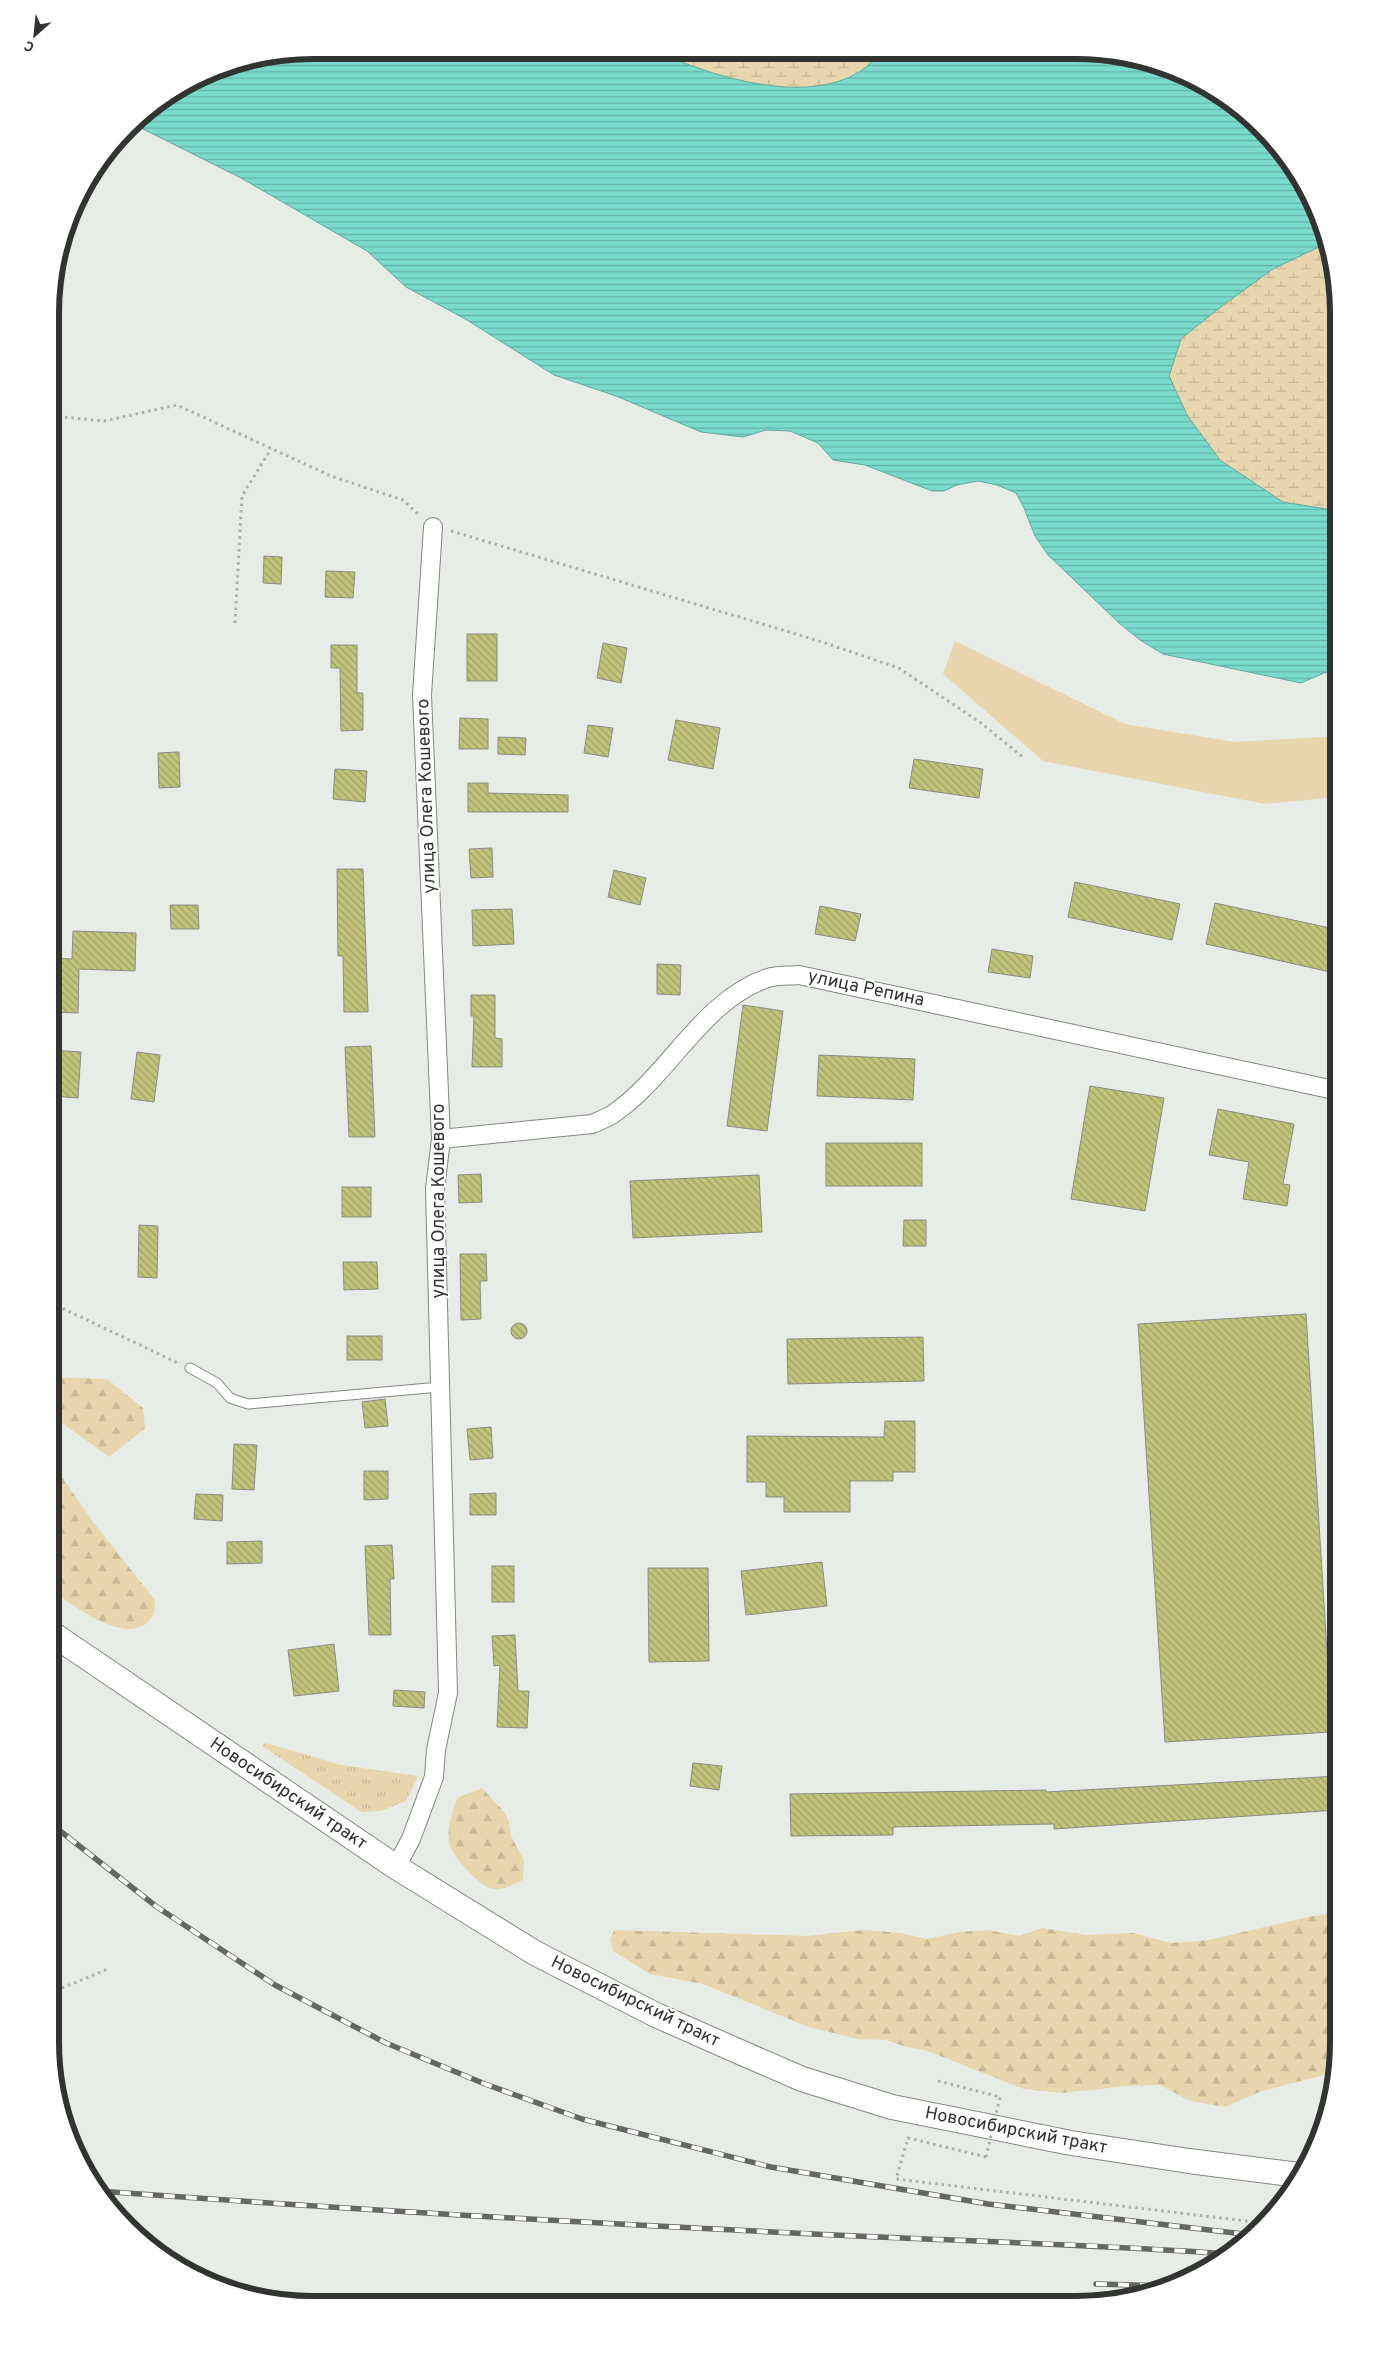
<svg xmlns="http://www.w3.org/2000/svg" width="1389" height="2355" viewBox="0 0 1389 2355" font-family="Overpass,sans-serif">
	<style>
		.grass { fill: url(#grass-tufts) }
		.forest { fill: url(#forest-firs) }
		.wetland { fill: url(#wetland-marsh) }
		.garden { fill: #e8d6ae }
		.water { fill: url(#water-rules); stroke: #64a99e }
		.building { fill: url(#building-back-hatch); stroke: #8c8c87 }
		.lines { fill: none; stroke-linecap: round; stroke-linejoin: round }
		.lane-casing { stroke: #848782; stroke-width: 11 }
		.street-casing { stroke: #848782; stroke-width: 20 }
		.secondary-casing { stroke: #848782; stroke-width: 26 }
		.path { stroke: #abafaa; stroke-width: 3; stroke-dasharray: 2.5 4; stroke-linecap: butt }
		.lane { stroke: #fff; stroke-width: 9 }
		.street { stroke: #fff; stroke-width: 18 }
		.secondary { stroke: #fff; stroke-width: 24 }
		.rail-casing { stroke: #656764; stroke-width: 5.5 }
		.rail { stroke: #fff; stroke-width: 4; stroke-dasharray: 11; stroke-linecap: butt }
		.path-bridge { stroke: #abafaa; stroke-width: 3; stroke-dasharray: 2.5 4; stroke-linecap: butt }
		.labels { text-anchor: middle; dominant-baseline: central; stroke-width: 4; stroke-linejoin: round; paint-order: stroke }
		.street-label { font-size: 18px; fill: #323432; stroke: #fff }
		.rim { fill: none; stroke: #323432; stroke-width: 6 }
	</style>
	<defs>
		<pattern id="grass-tufts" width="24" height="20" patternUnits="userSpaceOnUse" patternTransform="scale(1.25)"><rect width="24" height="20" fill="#e8d6ae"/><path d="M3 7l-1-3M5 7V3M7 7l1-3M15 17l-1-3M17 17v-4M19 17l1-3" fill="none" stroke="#c7b896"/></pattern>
		<pattern id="forest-firs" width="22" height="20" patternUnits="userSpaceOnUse" patternTransform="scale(1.25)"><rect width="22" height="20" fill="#e8d6ae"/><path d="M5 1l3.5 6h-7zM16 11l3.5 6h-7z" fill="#c7b896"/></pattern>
		<pattern id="wetland-marsh" width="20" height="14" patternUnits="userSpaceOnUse" patternTransform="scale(1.25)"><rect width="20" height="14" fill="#e8d6ae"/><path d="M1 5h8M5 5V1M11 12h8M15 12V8" fill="none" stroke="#c7b896"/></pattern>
		<pattern id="water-rules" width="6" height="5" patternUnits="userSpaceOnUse" patternTransform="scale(1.25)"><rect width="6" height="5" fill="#7adbcd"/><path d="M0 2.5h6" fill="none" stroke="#65b2a7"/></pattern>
		<pattern id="building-back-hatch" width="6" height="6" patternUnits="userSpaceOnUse" patternTransform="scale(1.25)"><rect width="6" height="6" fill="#c0c47b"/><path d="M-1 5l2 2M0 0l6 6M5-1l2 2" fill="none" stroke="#9da065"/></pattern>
	</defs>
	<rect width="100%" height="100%" fill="#e8ece6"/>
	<path class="grass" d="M266 1743 341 1765 418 1776 406 1801 381 1811 361 1812 262 1746Z"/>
	<g class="forest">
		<path d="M51 1377 107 1379 143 1408 145 1428 109 1457 51 1415Z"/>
		<path d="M51 1461 93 1522 155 1600C155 1604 155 1611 153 1615 133 1652 72 1605 51 1590Z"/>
		<path d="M482 1788 505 1813 509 1822 511 1836 524 1860 523 1880C514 1884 504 1890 494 1889 481 1888 451 1856 449 1843 447 1827 452 1813 457 1798Z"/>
		<path d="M1338 1912V2059L1335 2076 1328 2074 1262 2091 1225 2107 1190 2101 1160 2085 1127 2086 1062 2093 1024 2089 925 2050 906 2047 887 2040 858 2039 809 2027 703 1984 650 1974 613 1951 610 1940 614 1930 807 1936 863 1930 901 1933 927 1939 959 1932 988 1930 1019 1936 1042 1928 1087 1935 1133 1933 1171 1943 1209 1940 1308 1917Z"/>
	</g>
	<g class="wetland">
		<path d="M656 51 882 52C875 58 868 67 859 72 804 106 710 76 656 51Z"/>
		<path d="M1325 244 1339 313V511L1283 502 1220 460 1187 415 1169 376 1181 340 1218 309 1273 269Z"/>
	</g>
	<path class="garden" d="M955 641 1125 724 1234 742 1339 736V797L1265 804 1043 761 943 674Z"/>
	<path class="water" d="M313 50 656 51C710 76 804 106 859 72 868 67 875 58 882 52H1111L1177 70 1236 105 1285 153 1319 213 1325 244 1273 269 1218 309 1181 339 1169 376 1187 415 1220 460 1283 502 1339 511V671L1324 673 1301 683 1163 654 1140 640 1119 623 1048 555 1035 536 1024 508 1016 493 997 485 978 481 957 485 944 491H932L865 465 833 460 818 443 790 431 766 430 743 437 701 432 616 396 554 375 467 320 406 287 367 251 241 178 133 124 139 115 213 70Z"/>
	<g class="building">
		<path d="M264 556 282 557 281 584 263 583Z"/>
		<path d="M326 571 355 572 353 598 325 597Z"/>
		<rect x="467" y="634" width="30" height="47"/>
		<path d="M603 643 627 648 621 683 597 678Z"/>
		<path d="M331 645H357V693H363V730L341 731 340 668H331Z"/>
		<path d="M460 718 488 719V749H459Z"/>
		<path d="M676 720 720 728 713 769 668 760Z"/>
		<path d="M588 725 613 728 608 757 584 753Z"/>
		<path d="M498 737 526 738 525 755 498 754Z"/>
		<path d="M179 752 180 787 159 788 158 753Z"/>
		<path d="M914 759 983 769 979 798 909 788Z"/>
		<path d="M335 769 367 771 365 802 333 799Z"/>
		<path d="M468 783H488V793L568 795V812H468Z"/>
		<path d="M492 848 493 877 471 878 469 849Z"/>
		<path d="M337 869H363L368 1012H344L343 956H338Z"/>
		<path d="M614 870 646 878 640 905 608 897Z"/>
		<path d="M1075 882 1180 904 1172 940 1068 917Z"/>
		<path d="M1215 903 1339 930V974L1206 944Z"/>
		<path d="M170 905H198L199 929H171Z"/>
		<path d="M820 906 861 914 855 941 815 934Z"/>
		<path d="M512 909 514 944 473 946 472 910Z"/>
		<path d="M73 931 136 933 135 971 79 969 78 1013 51 1012V958L72 959Z"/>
		<path d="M992 949 1033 956 1030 978 988 972Z"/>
		<path d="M657 964 681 965 680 995 657 994Z"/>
		<path d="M471 995H495V1038L502 1039V1067H472L474 1016H471Z"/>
		<path d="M743 1005 783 1011 767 1131 727 1126Z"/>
		<path d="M371 1046 375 1137H349L345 1047Z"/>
		<path d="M51 1050 81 1052 78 1098 51 1096Z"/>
		<path d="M137 1052 160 1055 154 1102 131 1099Z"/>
		<path d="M819 1055 915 1059 913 1100 817 1096Z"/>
		<path d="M1090 1086 1164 1098 1145 1211 1071 1199Z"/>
		<path d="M1218 1109 1294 1124 1283 1184 1290 1185 1287 1206 1243 1199 1249 1162 1209 1155Z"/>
		<rect x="826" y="1143" width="96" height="43"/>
		<path d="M481 1174 482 1202 459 1203 458 1175Z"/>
		<path d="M759 1175 762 1232 633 1238 630 1181Z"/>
		<rect x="342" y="1187" width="29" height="30"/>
		<path d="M904 1220H926V1246H903Z"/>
		<path d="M139 1225 158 1226 157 1278 138 1277Z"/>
		<path d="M460 1254H486L487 1281H480L481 1319 461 1320Z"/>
		<path d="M343 1262H377L378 1289 344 1290Z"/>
		<path d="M1306 1314 1332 1732 1165 1742 1138 1324Z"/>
		<circle cx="519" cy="1331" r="8"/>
		<rect x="347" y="1336" width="35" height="24"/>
		<path d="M923 1337 924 1381 788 1384 787 1339Z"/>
		<path d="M385 1399 388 1426 365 1428 362 1402Z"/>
		<path d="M885 1421H915V1472H893V1481H850V1512H784V1497H766V1482H747V1436L884 1437Z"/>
		<path d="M491 1427 493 1458 470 1460 467 1429Z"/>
		<path d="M234 1444 257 1445 254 1490 232 1489Z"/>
		<path d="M364 1471H388V1499L364 1500Z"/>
		<path d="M496 1493V1515H470V1494Z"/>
		<path d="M196 1494 223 1495 222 1521 194 1519Z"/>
		<path d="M262 1541V1563L227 1564V1542Z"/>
		<path d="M392 1545 394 1579H390L391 1635H369L365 1546Z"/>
		<path d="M822 1562 827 1606 746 1615 741 1571Z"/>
		<rect x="492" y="1566" width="22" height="36"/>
		<path d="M648 1568H708L709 1661 649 1662Z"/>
		<path d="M515 1635 518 1691H529L527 1728 497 1727 500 1665 494 1666 492 1636Z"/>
		<path d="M334 1644 339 1691 294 1696 288 1650Z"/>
		<path d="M394 1690 425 1692 424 1708 393 1706Z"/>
		<path d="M693 1763 722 1766 719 1790 690 1786Z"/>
		<path d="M1339 1776 1338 1810 1054 1829V1824L893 1827V1835L791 1836 790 1794 1046 1790V1792Z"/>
	</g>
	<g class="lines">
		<g class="lane-casing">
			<path id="lane" d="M190 1368 217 1383 230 1398 248 1404 440 1387"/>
		</g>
		<g class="street-casing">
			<g id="street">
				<path d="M441 1139 592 1124C599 1121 607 1118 613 1114 668 1077 703 999 768 978 777 975 789 976 799 975L1339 1091"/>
				<path d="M396 1867 411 1839 434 1777 436 1750 448 1693 435 1189 441 1139 422 695 433 527"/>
			</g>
		</g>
		<g class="secondary-casing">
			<path id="secondary" d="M51 1633 396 1867 535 1953 656 2015 733 2049 802 2079 892 2107 1071 2143 1189 2161 1299 2175"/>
		</g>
		<g class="path">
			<path d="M52 416 104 421 177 405 331 476 403 500 419 515"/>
			<path d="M451 531 816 640 899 668 981 723 1024 758"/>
			<path d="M235 623 242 496 271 449"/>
			<path d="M51 1303 178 1363"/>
			<path d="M50 1993 110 1968"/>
			<path d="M938 2081 1000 2097"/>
			<path d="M986 2157 908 2138 896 2179 1263 2223"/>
		</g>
		<use href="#lane" class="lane"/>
		<use href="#street" class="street"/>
		<use href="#secondary" class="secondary"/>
		<g class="rail-casing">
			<g id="rail">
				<path d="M50 1823 157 1907 275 1985 386 2043 485 2084 582 2119 771 2167 882 2186 988 2204 1252 2235"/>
				<path d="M98 2191C358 2210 618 2225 878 2237 996 2242 1113 2246 1231 2254"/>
				<path d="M1096 2284 1170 2286"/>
				<path d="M767 2304 963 2296 1116 2297"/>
			</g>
		</g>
		<use href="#rail" class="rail"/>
		<path class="path-bridge" d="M986 2157 1000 2097"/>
	</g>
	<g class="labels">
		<g class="street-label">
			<text transform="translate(427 796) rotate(-92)">улица Олега Кошевого</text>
			<text transform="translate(866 989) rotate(12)">улица Репина</text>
			<text transform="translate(439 1201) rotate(-90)">улица Олега Кошевого</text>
			<text transform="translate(288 1794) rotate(34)">Новосибирский тракт</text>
			<text transform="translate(635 2002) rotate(26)">Новосибирский тракт</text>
			<text transform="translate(1016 2131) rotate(11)">Новосибирский тракт</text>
		</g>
	</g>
	<path d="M0 0H1389V2355H0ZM313 59H1076A254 254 0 0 1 1330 313V2042A254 254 0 0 1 1076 2296H313A254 254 0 0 1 59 2042V313A254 254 0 0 1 313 59Z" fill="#fff" fill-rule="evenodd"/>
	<path class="rim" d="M313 59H1076A254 254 0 0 1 1330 313V2042A254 254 0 0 1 1076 2296H313A254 254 0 0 1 59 2042V313A254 254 0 0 1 313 59Z"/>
	<g transform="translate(35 35) rotate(207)" stroke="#ffffff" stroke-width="4" paint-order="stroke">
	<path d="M0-4L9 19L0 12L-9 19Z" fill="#323432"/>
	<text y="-8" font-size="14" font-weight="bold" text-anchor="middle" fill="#323432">С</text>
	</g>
</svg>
